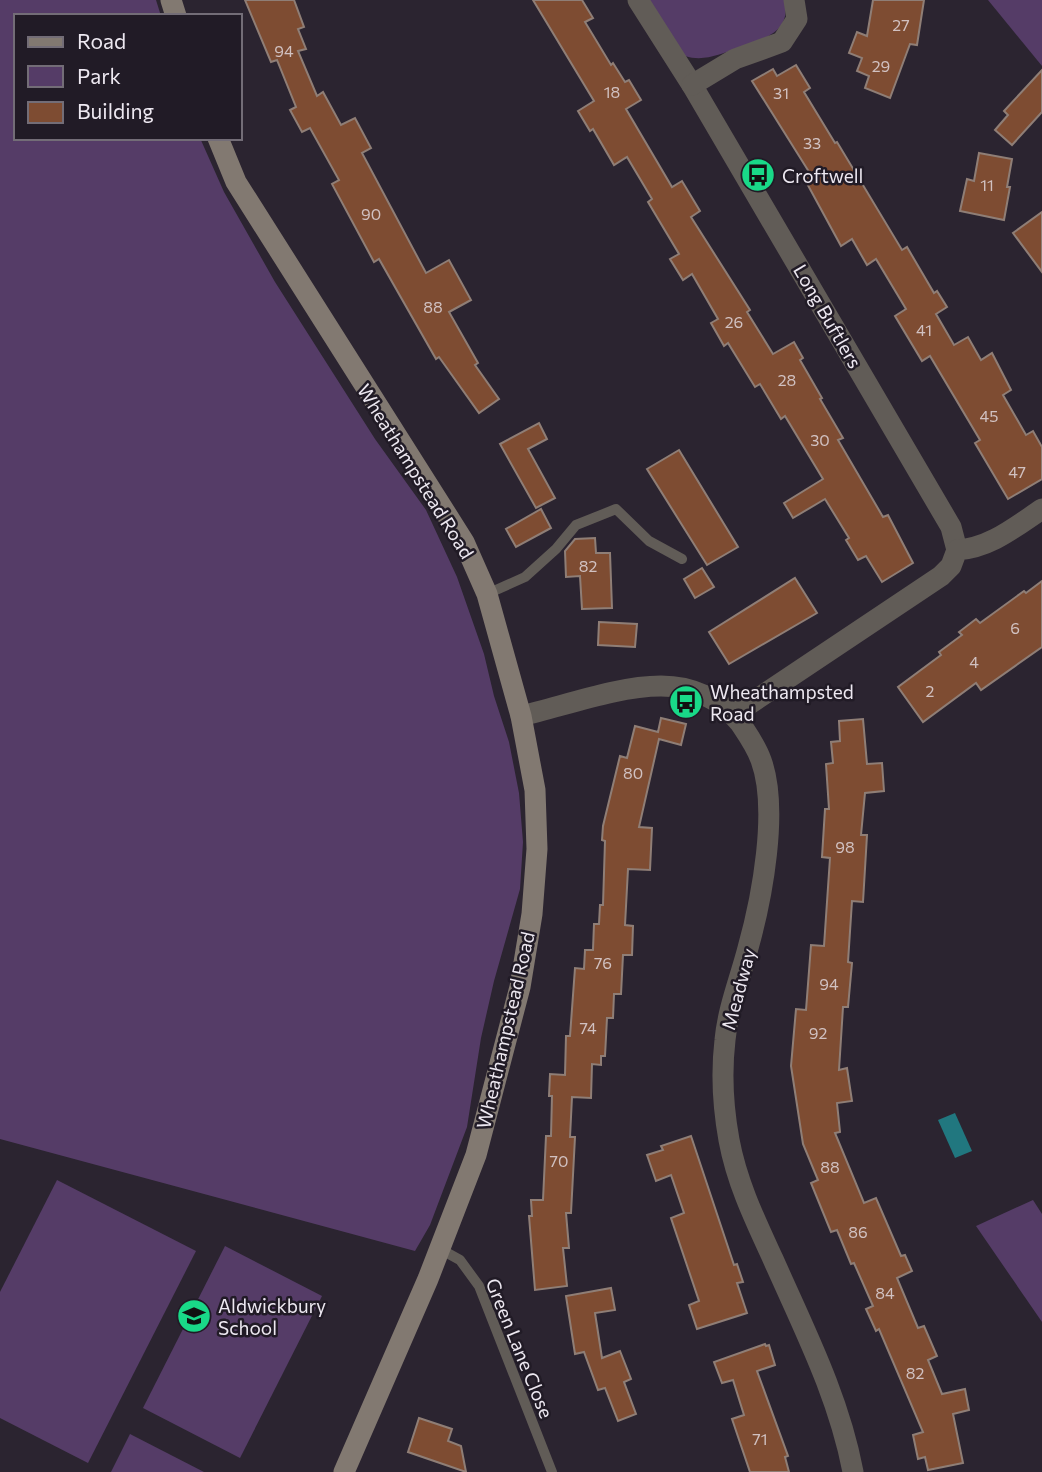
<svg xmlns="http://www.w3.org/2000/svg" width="1042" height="1472" viewBox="0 0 1042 1472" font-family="Commissioner,sans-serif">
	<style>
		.green { fill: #553c67 }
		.water { fill: #21777f }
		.building { fill: #7e4c32; stroke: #8f7e76; stroke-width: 2 }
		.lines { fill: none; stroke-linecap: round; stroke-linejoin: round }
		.lane { stroke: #615c57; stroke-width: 10 }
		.street { stroke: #615c57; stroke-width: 21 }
		.secondary { stroke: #827971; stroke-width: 21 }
		.labels { text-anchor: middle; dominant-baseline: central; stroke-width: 5; stroke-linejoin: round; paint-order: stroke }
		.number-label { font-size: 16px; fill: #d1c1c1 }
		.poi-label { font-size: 19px; fill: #ede8f1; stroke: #211b26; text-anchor: start }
		.street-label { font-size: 19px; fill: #ede8f1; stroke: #211b26 }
	</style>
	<rect width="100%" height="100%" fill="#2b2430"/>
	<g class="green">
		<path d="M0 0H156L161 16H16V138H200L224 192 275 282 375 439 426 510 457 577 484 654 494 696 509 742 519 793 523 842 520 889 494 981 481 1038 467 1127 430 1225 415 1251 0 1139Z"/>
		<path d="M648 0H784C793 32 762 40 738 48 720 54 704 62 685 56Z"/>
		<path d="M988 0H1042V66Z"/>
		<path d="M57 1180 196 1251 88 1463 0 1418V1292Z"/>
		<path d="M1033 1200 1042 1214V1322L976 1226Z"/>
		<path d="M225 1246 322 1296 240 1458 143 1408Z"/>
		<path d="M130 1434 204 1472H111Z"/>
	</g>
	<path class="water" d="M955 1113 972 1151 955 1158 938 1120Z"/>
	<g class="building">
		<path d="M245 0H294L304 27 298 29 306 49 298 51 317 96 323 92 341 125 355 118 371 148 362 153 426 273 449 260 471 300 449 312 478 363 475 365 499 399 479 413 439 357 436 359 379 259 374 262 332 184 339 180 310 128 302 132 290 110 296 107 277 60 271 62Z"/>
		<path d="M533 0H582L593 18 585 22 611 65 613 63 625 82 629 80 641 100 626 109 672 187 682 181 700 211 691 217 750 310 747 312 773 354 794 342 803 358 800 360 822 398 820 399 843 438 838 440 883 517 888 515 913 563 882 582 866 556 858 560 846 540 849 538 825 499 793 518 784 503 823 479 785 416 781 419 760 384 755 387 728 343 724 346 711 323 718 319 692 274 683 280 670 259 679 254 648 202 652 199 627 157 614 165 593 129 590 131 578 111 594 101Z"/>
		<path d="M873 0H924L917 45 910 44 890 98 865 88 869 76 857 71 862 58 849 53 857 32 867 36Z"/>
		<path d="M796 65 810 88 804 92 835 143 837 142 902 250 907 247 934 293 937 291 947 307 936 314 954 345 968 337 981 360 992 353 1011 390 1003 395 1026 435 1033 431 1042 447V479L1008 499 975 443 980 440 930 356 922 361 895 316 906 309 876 259 867 265 852 239 841 246 804 178 811 175 752 81 773 69 777 76Z"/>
		<path d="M1042 70V112L1012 145 995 130 1008 115 1004 111Z"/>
		<path d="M979 153 1012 159 1007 187H1010L1004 220 960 211 967 179 974 181Z"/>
		<path d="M1042 212V272L1013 233Z"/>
		<path d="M539 423 547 439 528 449 555 498 536 508 500 444Z"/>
		<path d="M679 450 738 547 707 565 647 469Z"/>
		<path d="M541 509 551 528 516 547 506 529Z"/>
		<path d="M595 538 596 553H610L612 608 582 609 580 576 566 577 565 551 575 539Z"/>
		<path d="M702 568 714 587 695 598 684 579Z"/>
		<path d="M795 578 817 613 729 664 709 632Z"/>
		<path d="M1042 581V647L981 690 976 683 923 722 898 687 941 655 939 652 962 635 959 632 976 619 980 623 1024 591 1026 593Z"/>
		<path d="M599 622 637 624 635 647 598 645Z"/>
		<path d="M661 718 686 724 681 745 659 739 639 827 652 828 650 870 628 869 625 925 633 926 632 955H623L621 994H614L613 1018H607L605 1056H601V1065L592 1064 591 1098 572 1097 570 1137H575L571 1213H566L569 1248H563L567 1286 535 1290 529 1216H532L531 1200H543L546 1136H551L552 1096H549L550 1074 565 1075 566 1036H570L575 968 584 969 585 950H593L594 924H599L600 905H603L605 841 602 840 603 826 620 756 627 758 635 726 658 732Z"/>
		<path d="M863 719 867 764 882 763 884 791 865 793 861 835H867L863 902 852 901 848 962 852 963 848 1007H843L839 1070 847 1068 852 1101 837 1103 840 1132 835 1133 864 1203 876 1198 901 1256 905 1255 912 1271 897 1278 918 1328 924 1326 937 1356 928 1360 942 1394 965 1389 969 1410 953 1414 963 1463 928 1470 925 1457 918 1459 913 1435 923 1432 879 1329 876 1331 866 1309 873 1306 854 1263 851 1264 837 1230 831 1232 811 1183 818 1180 803 1144 791 1066 796 1009 806 1010 811 945 824 946 830 858 822 857 825 809H829L826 764 833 763 831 742 840 741 839 721Z"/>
		<path d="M691 1136 734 1265 737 1264 743 1282 737 1283 747 1313 697 1329 689 1305 699 1301 671 1218 684 1213 671 1175 656 1181 647 1155 663 1150 661 1146Z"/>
		<path d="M611 1288 615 1310 595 1313 602 1358 620 1351 631 1379 624 1382 636 1414 618 1421 605 1388 598 1390 584 1352 575 1354 566 1296Z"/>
		<path d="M765 1344 766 1346 769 1345 775 1365 757 1371 788 1456 785 1457 789 1472H750L732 1419 744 1415 733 1380 722 1383 714 1362Z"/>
		<path d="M419 1418 452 1429 448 1441 461 1446 466 1472 408 1452Z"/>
	</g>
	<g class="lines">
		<g class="lane">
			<path d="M487 594 525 577 556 549 576 525 616 509 649 541 682 559"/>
			<path d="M440 1249 460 1260 479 1286 552 1472"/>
		</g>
		<g class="street">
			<path d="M638 0 692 85 951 527 957 550"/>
			<path d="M692 85 735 59 782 42 797 19 794 0"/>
			<path d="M733 715 941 576 951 566 957 550C990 548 1015 527 1042 509"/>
			<path d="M521 716C564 706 618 686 661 686 692 686 721 699 740 723 748 735 756 746 761 760 779 809 762 898 748 948 740 979 728 1008 725 1040 721 1074 723 1107 729 1140 737 1183 755 1220 773 1259 804 1329 839 1397 853 1472"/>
		</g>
		<g class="secondary">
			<path d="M171 0 176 16"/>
			<path d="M218 138 236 182 464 542 487 594 521 716 535 790 537 849 532 914 520 987 476 1155 428 1279 344 1472"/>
		</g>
	</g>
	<defs>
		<g id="bus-disc" transform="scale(1.75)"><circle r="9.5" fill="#19d988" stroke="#211b26"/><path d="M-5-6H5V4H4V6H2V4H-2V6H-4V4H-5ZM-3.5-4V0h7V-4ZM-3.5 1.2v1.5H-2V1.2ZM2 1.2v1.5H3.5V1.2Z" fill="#111"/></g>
		<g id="school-disc" transform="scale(1.75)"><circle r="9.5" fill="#19d988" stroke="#211b26"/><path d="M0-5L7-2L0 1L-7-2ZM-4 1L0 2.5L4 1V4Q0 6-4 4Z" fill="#111"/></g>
	</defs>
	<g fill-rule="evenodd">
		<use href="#bus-disc" x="758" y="175"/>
		<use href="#bus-disc" x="686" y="702"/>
		<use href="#school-disc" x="194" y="1316"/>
	</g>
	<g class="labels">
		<g class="number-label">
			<text x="901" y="24">27</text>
			<text x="284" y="50">94</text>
			<text x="881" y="65">29</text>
			<text x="612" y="91">18</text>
			<text x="781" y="92">31</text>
			<text x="812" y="142">33</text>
			<text x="987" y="184">11</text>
			<text x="371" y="213">90</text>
			<text x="433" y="306">88</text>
			<text x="734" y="321">26</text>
			<text x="924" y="329">41</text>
			<text x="787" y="379">28</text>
			<text x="989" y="415">45</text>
			<text x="820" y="439">30</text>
			<text x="1017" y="471">47</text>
			<text x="588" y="565">82</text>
			<text x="1015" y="627">6</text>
			<text x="974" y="661">4</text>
			<text x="930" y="690">2</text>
			<text x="633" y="772">80</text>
			<text x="845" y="846">98</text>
			<text x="603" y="962">76</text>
			<text x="829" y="983">94</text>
			<text x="588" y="1027">74</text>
			<text x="818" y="1032">92</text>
			<text x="559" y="1160">70</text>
			<text x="830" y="1166">88</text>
			<text x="858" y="1231">86</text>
			<text x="885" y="1292">84</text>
			<text x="915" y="1372">82</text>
			<text x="760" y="1438">71</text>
		</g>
		<g class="poi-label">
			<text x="782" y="175">Croftwell</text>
			<text x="710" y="691">Wheathampsted<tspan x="710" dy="22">Road</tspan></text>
			<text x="218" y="1305">Aldwickbury<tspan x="218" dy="22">School</tspan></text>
		</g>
		<g class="street-label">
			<text transform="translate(828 316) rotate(60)">Long Buftlers</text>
			<text transform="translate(416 471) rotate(58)">Wheathampstead Road</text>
			<text transform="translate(738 989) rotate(-75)">Meadway</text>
			<text transform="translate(505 1030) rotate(-77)">Wheathampstead Road</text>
			<text transform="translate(520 1348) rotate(68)">Green Lane Close</text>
		</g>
	</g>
	<rect x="14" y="14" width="228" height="126" fill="#211b26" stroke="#736d77" stroke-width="2"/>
	<rect x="28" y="37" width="35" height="10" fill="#827971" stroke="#736d77" stroke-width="2"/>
	<text x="77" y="49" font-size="21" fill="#ede8f1">Road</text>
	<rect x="28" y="66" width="35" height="21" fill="#553c67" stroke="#736d77" stroke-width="2"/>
	<text x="77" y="84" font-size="21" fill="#ede8f1">Park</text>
	<rect x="28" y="102" width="35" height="21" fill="#7e4c32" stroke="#736d77" stroke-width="2"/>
	<text x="77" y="119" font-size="21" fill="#ede8f1">Building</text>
</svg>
